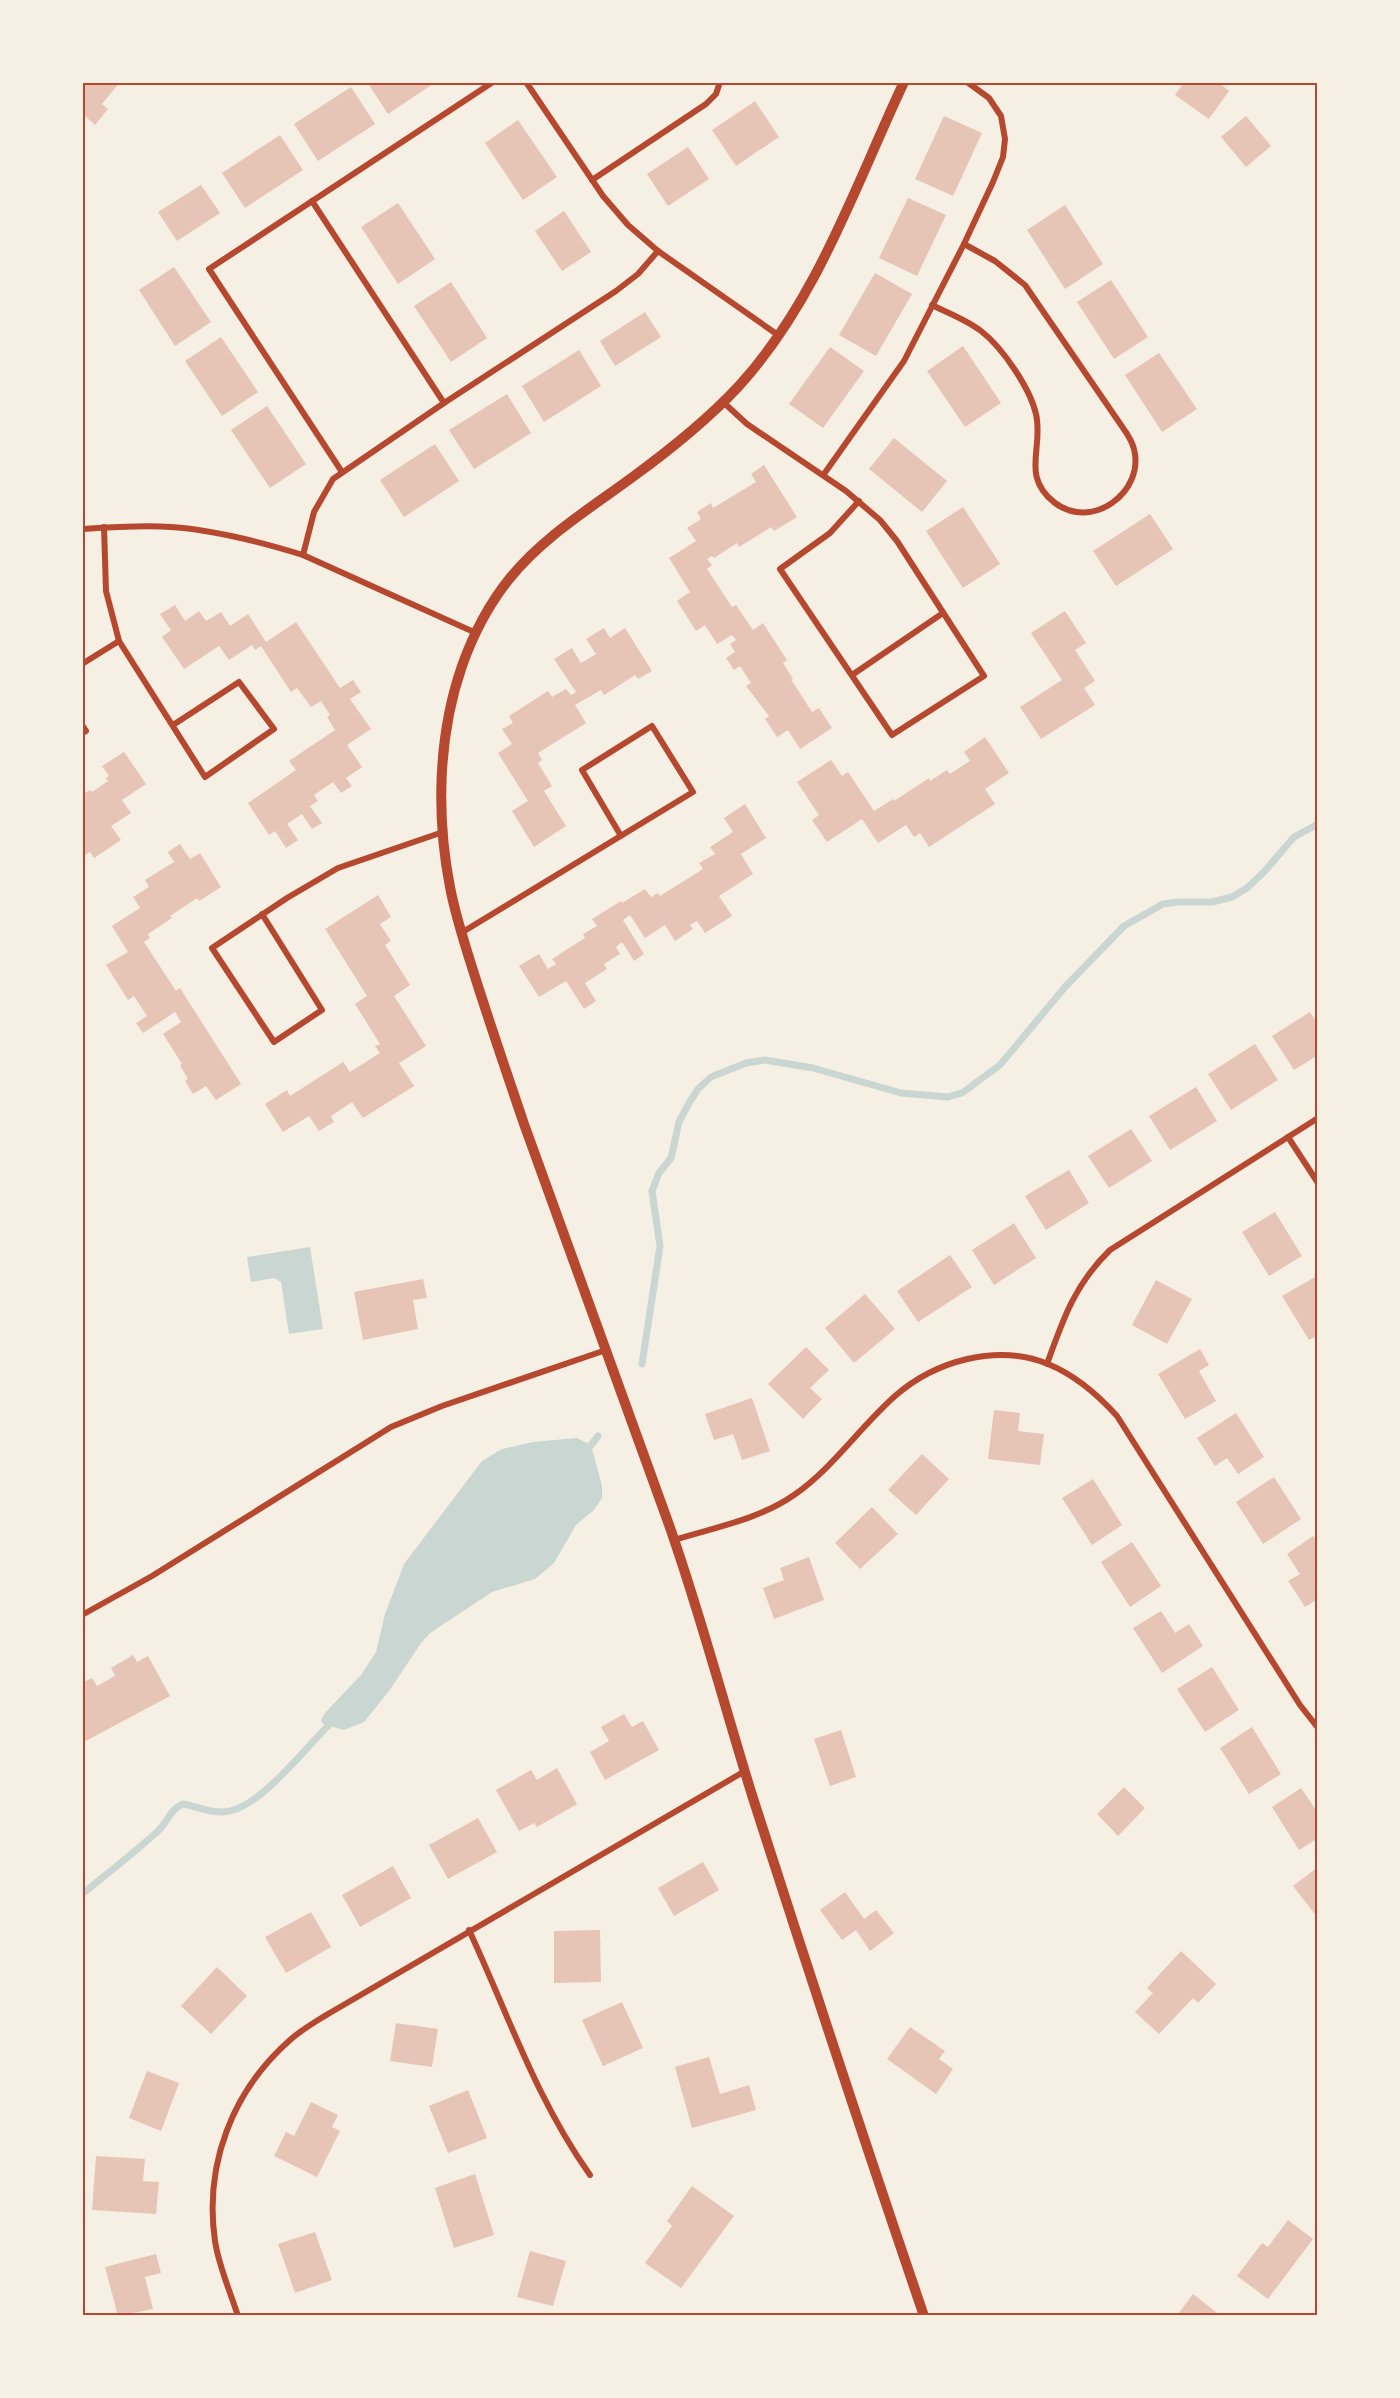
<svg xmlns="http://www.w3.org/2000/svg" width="1400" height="2398" viewBox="0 0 1400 2398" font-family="'Public Sans',sans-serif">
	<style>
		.water { fill: #c9d6d2 }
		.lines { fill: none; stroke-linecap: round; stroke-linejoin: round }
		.stream { stroke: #c9d6d2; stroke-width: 7 }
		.building { fill: #e6c5b7 }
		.minor { stroke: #b5482f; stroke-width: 6 }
		.tertiary { stroke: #b5482f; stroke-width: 10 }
		.neatline { fill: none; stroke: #b5482f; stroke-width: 2 }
	</style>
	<rect width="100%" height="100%" fill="#f6efe4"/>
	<g class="water">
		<path d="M310 1247 323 1329 289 1334 281 1282 274 1278 251 1282 247 1257Z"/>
		<path d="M577 1438 589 1444 593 1452 602 1486V1498L594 1510 576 1525 554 1563 535 1579 492 1592 430 1633 421 1643 389 1691 364 1722 344 1730 323 1724 321 1720 325 1713 361 1675 376 1652 385 1614 404 1564 482 1461 502 1449 533 1442Z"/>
	</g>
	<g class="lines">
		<g class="stream">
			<path d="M642 1364 660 1246 652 1191 659 1173 671 1158 679 1122 689 1103 698 1089 711 1077 746 1063 765 1060 813 1068 901 1093 948 1097 962 1093 1000 1065 1065 987 1124 926 1163 904 1178 902H1212L1232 897 1247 888 1264 872 1294 837 1318 824"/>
			<path d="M585 1453 598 1436"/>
			<path d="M82 1894C108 1873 134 1853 158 1831 168 1822 170 1809 183 1804 196 1806 209 1813 223 1812 259 1811 306 1746 332 1722"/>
		</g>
	</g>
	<g class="building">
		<path d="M82 82H120L102 104 108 109 95 125 84 115 82 117Z"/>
		<path d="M367 82H436L388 114Z"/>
		<path d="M1184 82H1218L1229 91 1209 119 1175 95Z"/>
		<path d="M351 87 375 124 318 161 294 124Z"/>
		<path d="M755 101 779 137 736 166 712 130Z"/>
		<path d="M944 116 982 133 953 196 915 179Z"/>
		<path d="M1246 116 1271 146 1246 167 1221 137Z"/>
		<path d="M518 120 557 177 523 200 485 143Z"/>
		<path d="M280 135 303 170 245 208 222 173Z"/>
		<path d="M688 147 709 179 668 206 647 174Z"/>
		<path d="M201 185 220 213 177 241 158 212Z"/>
		<path d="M908 198 946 215 917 276 879 258Z"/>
		<path d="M398 203 435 259 398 284 361 227Z"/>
		<path d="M1065 205 1103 264 1065 289 1027 230Z"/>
		<path d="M564 211 591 252 562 271 535 231Z"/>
		<path d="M174 267 211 322 175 346 139 290Z"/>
		<path d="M875 273 912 294 876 356 839 335Z"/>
		<path d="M1111 280 1148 337 1114 359 1077 302Z"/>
		<path d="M451 282 487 338 451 362 414 306Z"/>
		<path d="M645 312 661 337 615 366 600 341Z"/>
		<path d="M221 337 258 392 222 416 185 361Z"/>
		<path d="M963 346 1001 403 965 427 927 371Z"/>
		<path d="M830 347 864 371 823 428 789 404Z"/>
		<path d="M579 350 601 386 544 422 522 386Z"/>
		<path d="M1159 353 1197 409 1162 432 1125 375Z"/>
		<path d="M507 394 531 433 474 469 449 430Z"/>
		<path d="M267 406 306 464 270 488 231 430Z"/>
		<path d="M894 438 947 481 922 512 869 469Z"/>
		<path d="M435 444 459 481 404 517 380 480Z"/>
		<path d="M764 465 797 517 774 531 771 527 739 547 737 543 714 558 712 556 707 559 712 565 707 569 732 607 736 605 753 630 763 623 787 660 783 663 793 679 791 680 798 690 812 712 819 708 832 728 800 749 788 730 777 737 765 719 769 716 746 686 751 683 740 666 734 670 726 658 735 652 730 644 736 640 732 635 717 644 705 625 696 631 677 601 690 592 669 558 696 541 687 528 701 519 697 512 711 503 713 508 756 482 751 474Z"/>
		<path d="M963 507 1000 564 963 588 926 531Z"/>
		<path d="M1150 514 1173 549 1116 586 1093 551Z"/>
		<path d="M175 605 185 621 199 611 206 621 221 612 230 626 248 614 266 642 296 622 340 688 353 680 361 692 350 699 371 729 347 745 362 767 346 778 352 786 341 793 333 782 314 795 318 801 310 806 322 823 312 829 302 814 287 824 298 840 286 848 275 831 269 835 248 803 296 770 289 761 335 730 327 717 330 715 321 701 311 707 297 688 291 692 261 646 255 650 252 645 229 660 219 646 184 669 162 637 171 630 160 614Z"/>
		<path d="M1065 611 1086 643 1075 650 1095 681 1084 688 1095 705 1041 739 1020 707 1062 680 1031 633Z"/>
		<path d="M604 628 610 638 625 628 652 671 638 679 635 675 604 695 601 690 575 705 586 723 538 753 542 760 538 763 552 786 544 791 566 826 534 847 512 811 528 801 498 753 512 744 502 729 513 723 509 716 548 691 552 697 566 689 571 695 576 692 554 659 572 648 581 663 596 654 586 639Z"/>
		<path d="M985 737 1009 773 985 789 995 804 929 847 920 833 914 837 906 825 878 843 862 819 827 842 812 820 819 815 797 782 831 760 842 776 848 772 874 811 893 799 894 801 929 778 930 781 947 770 950 774 970 761 964 752Z"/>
		<path d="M124 752 146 784 122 800 131 813 111 826 121 840 94 858 90 852 82 857V795L90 790 92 792 108 781 106 778 109 776 102 766Z"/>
		<path d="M745 804 766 838 741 854 753 874 719 896 732 916 705 933 697 921 690 925 693 929 675 941 665 925 645 938 630 915 623 920 644 954 634 961 622 942 616 947 620 954 604 964 607 969 585 983 596 1001 584 1009 566 981 539 997 519 966 539 954 548 969 556 964 552 959 585 938 583 934 597 926 592 919 621 901 622 903 645 889 651 897 658 893 660 896 703 869 699 863 715 854 710 847 733 832 724 818Z"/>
		<path d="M180 844 190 859 200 853 221 887 199 901 197 898 170 916 172 918 148 934 150 938 144 942 176 991 180 988 241 1084 216 1100 206 1086 193 1094 185 1081 188 1079 180 1065 182 1064 163 1034 181 1022 175 1012 143 1033 136 1023 147 1016 134 996 128 1000 106 965 128 952 112 926 140 908 133 897 149 887 145 880 174 862 168 852Z"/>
		<path d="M378 895 391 917 380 924 391 941 385 945 410 985 394 996 426 1046 399 1063 414 1086 363 1118 352 1102 331 1116 334 1122 319 1131 309 1116 283 1132 265 1104 287 1090 290 1096 343 1062 350 1072 380 1053 375 1046 380 1044 355 1004 367 996 325 929Z"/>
		<path d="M1310 1012 1318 1025V1055L1294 1070 1272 1036Z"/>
		<path d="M1255 1044 1278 1080 1231 1110 1208 1074Z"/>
		<path d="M1196 1087 1217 1121 1170 1150 1149 1116Z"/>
		<path d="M1131 1129 1152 1161 1109 1188 1088 1156Z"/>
		<path d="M1069 1170 1089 1203 1046 1230 1025 1196Z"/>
		<path d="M1275 1212 1302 1256 1269 1276 1242 1232Z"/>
		<path d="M1014 1223 1036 1258 994 1285 972 1250Z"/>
		<path d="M950 1255 972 1287 918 1322 897 1291Z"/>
		<path d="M1315 1277 1318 1281V1335L1309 1340 1282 1296Z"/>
		<path d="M423 1279 427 1298 413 1300 418 1329 363 1340 354 1292Z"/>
		<path d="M1156 1280 1192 1299 1167 1344 1132 1325Z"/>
		<path d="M865 1294 895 1329 854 1363 825 1328Z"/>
		<path d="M806 1347 829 1370 810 1388 822 1399 803 1419 768 1384Z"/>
		<path d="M1200 1349 1209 1365 1199 1371 1216 1401 1185 1419 1158 1374Z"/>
		<path d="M752 1398 770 1451 742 1460 733 1434 714 1440 705 1414Z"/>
		<path d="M994 1410 1020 1413 1018 1431 1044 1434 1040 1465 988 1459Z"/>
		<path d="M1236 1413 1264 1457 1238 1474 1227 1458 1215 1466 1197 1438Z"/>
		<path d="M922 1454 949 1479 916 1515 888 1490Z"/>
		<path d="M1274 1477 1301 1519 1263 1544 1236 1502Z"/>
		<path d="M1093 1479 1122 1525 1092 1545 1062 1498Z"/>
		<path d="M872 1507 898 1534 860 1569 835 1543Z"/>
		<path d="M1313 1536 1318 1543V1599L1305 1607 1288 1581 1300 1574 1287 1554Z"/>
		<path d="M1132 1542 1161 1586 1130 1607 1101 1562Z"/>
		<path d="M809 1557 824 1600 774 1619 763 1588 784 1580 780 1568Z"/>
		<path d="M1161 1611 1175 1633 1189 1624 1203 1646 1162 1673 1133 1628Z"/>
		<path d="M133 1655 137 1662 148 1656 170 1696 82 1743V1683L92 1678 97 1686 115 1676 111 1668Z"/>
		<path d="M1212 1667 1239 1710 1205 1732 1177 1689Z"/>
		<path d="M624 1714 632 1727 643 1721 659 1750 605 1780 590 1752 609 1741 601 1727Z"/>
		<path d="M1252 1727 1281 1774 1249 1794 1220 1748Z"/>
		<path d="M841 1730 856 1777 830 1786 814 1739Z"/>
		<path d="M557 1768 577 1804 537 1827 534 1823 519 1831 496 1790 531 1770 537 1780Z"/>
		<path d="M1124 1787 1145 1808 1118 1836 1097 1814Z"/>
		<path d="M1301 1788 1318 1813V1838L1299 1850 1272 1807Z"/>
		<path d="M478 1818 497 1852 448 1879 429 1845Z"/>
		<path d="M703 1862 719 1890 674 1916 658 1888Z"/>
		<path d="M393 1866 411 1898 360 1927 342 1895Z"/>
		<path d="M1318 1867V1918L1293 1886Z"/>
		<path d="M845 1892 864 1919 876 1910 894 1933 870 1951 856 1930 842 1940 820 1910Z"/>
		<path d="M311 1912 331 1947 286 1973 265 1937Z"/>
		<path d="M600 1930 601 1982 554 1983V1931Z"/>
		<path d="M1181 1951 1216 1984 1198 2003 1193 1998 1159 2034 1135 2012 1153 1993 1147 1988Z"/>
		<path d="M217 1967 247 1996 211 2034 181 2006Z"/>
		<path d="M622 2002 643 2048 603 2066 582 2020Z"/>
		<path d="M396 2023 438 2029 432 2067 390 2061Z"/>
		<path d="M910 2027 945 2051 939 2059 953 2069 936 2094 887 2059Z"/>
		<path d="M709 2057 720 2094 749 2085 756 2110 692 2128 675 2067Z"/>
		<path d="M147 2071 179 2083 161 2131 129 2118Z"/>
		<path d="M468 2090 487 2138 448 2153 429 2106Z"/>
		<path d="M311 2102 338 2115 332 2127 340 2131 317 2177 274 2156 286 2132 294 2136Z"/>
		<path d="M96 2156 145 2159 143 2181 159 2182 156 2214 92 2210Z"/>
		<path d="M475 2174 494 2235 454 2248 435 2188Z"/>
		<path d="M692 2186 734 2216 681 2288 645 2263 672 2226 667 2221Z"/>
		<path d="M1288 2220 1313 2239 1268 2299 1237 2276 1262 2243 1268 2247Z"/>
		<path d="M315 2232 332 2280 295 2293 278 2244Z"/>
		<path d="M530 2251 566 2261 553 2306 517 2297Z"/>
		<path d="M156 2254 161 2273 145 2277 153 2309 118 2316 105 2267Z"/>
		<path d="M1193 2294 1221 2316 1178 2314Z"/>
	</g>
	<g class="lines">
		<g class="minor">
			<path d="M526 82 603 196 628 225 658 251 778 335"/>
			<path d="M592 180 706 104 716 94 720 82"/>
			<path d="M312 201 444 403"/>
			<path d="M932 305C948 313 967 320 981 331 1002 347 1030 388 1036 414 1044 448 1020 476 1055 503 1092 531 1145 492 1134 449 1132 440 1126 432 1121 425L1025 285 995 261 964 244"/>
			<path d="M723 402 747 424 846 491 880 520 897 541 984 676 892 735 780 569 830 533 859 501"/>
			<path d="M342 472 209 269 493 82"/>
			<path d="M824 474 904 361 964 244 993 182 1003 157 1005 139 1001 116 989 98 967 82"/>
			<path d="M104 527 106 591 119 641 205 777 274 729 239 682 173 725"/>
			<path d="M82 529C112 527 141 525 171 527 215 530 261 542 303 555L476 633"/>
			<path d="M303 555 314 512 333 479 444 403 616 291 638 274 658 251"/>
			<path d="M82 664 119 641"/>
			<path d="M852 675 943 613"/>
			<path d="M82 725 86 731 82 733"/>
			<path d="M262 914 322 1010 274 1042 212 948 287 898 338 868 443 832"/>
			<path d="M461 933 693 792 652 726 582 770 621 836"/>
			<path d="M1288 1137 1318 1183"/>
			<path d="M1047 1364C1063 1319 1075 1284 1110 1250L1318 1118"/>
			<path d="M674 1540C713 1528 760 1519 794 1495 833 1468 859 1428 895 1396 935 1361 997 1343 1048 1364 1075 1375 1098 1395 1117 1416L1300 1705 1318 1728"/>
			<path d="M82 1615 152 1576 391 1427 442 1406 606 1350"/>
			<path d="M469 1930C508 2014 536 2099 590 2175"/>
			<path d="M238 2316C230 2291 219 2267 215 2241 204 2165 232 2091 290 2040 301 2030 315 2022 328 2014L745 1771"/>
		</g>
		<path class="tertiary" d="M904 82C855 186 817 301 738 387 707 420 671 449 634 476 591 508 544 536 510 578 489 604 473 635 462 666 438 735 436 815 450 887 456 919 467 951 477 983 492 1030 508 1077 524 1124 571 1257 621 1389 668 1522 700 1612 724 1705 752 1795 808 1970 865 2143 924 2316"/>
	</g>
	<rect width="1400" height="2398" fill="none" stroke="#f6efe4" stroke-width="168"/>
	<rect x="84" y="84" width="1232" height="2230" class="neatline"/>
</svg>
